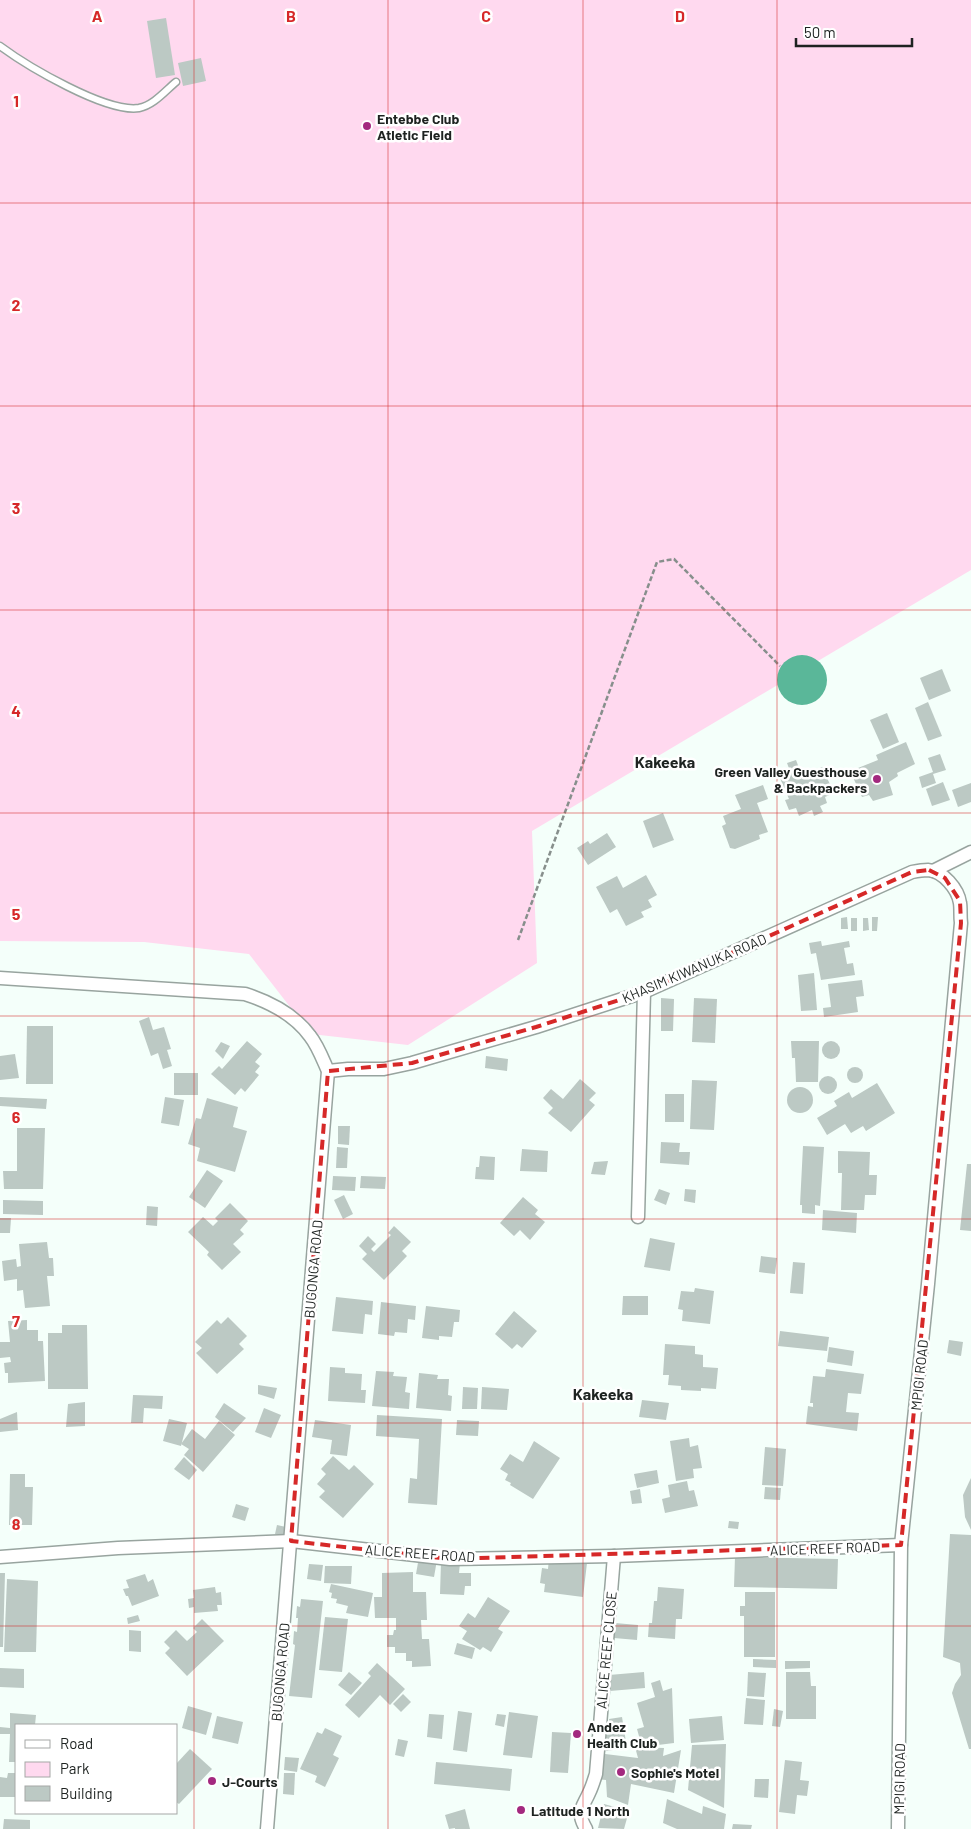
<svg xmlns="http://www.w3.org/2000/svg" width="971" height="1829" viewBox="0 0 971 1829" font-family="Barlow,sans-serif">
	<style>
		.green { fill: #ffd9ef }
		.water { fill: #5ab799 }
		.building { fill: #bcc9c4 }
		.lines { fill: none; stroke-linecap: round; stroke-linejoin: round }
		.lane-casing { stroke: #98a49f; stroke-width: 9 }
		.street-casing { stroke: #98a49f; stroke-width: 15 }
		.path { stroke: #878f8c; stroke-width: 2.5; stroke-dasharray: 5 2.5; stroke-linecap: butt }
		.lane { stroke: #fff; stroke-width: 6 }
		.street { stroke: #fff; stroke-width: 12 }
		.marked { fill: none; stroke: #d62828; stroke-width: 4; stroke-dasharray: 10 6; stroke-linejoin: round }
		.grid { fill: none; stroke: #d62828; stroke-width: 1; stroke-opacity: 0.55 }
		.poi-dot { fill: #a3297f; stroke: #fff; stroke-width: 2 }
		.labels { text-anchor: middle; dominant-baseline: central; stroke-width: 5; stroke-linejoin: round; paint-order: stroke }
		.poi-label { font-size: 14px; font-weight: bold; fill: #1e2321; stroke: #fff; text-anchor: start }
		.street-label { font-size: 14px; fill: #1e2321; stroke: #fff }
		.quarter-label { font-size: 16px; font-weight: bold; fill: #1e2321; stroke: #fff }
		.grid-label { font-size: 16px; text-anchor: middle; font-weight: bold; fill: #d62828; stroke: #fff; stroke-width: 5; stroke-linejoin: round; paint-order: stroke }
	</style>
	<rect width="100%" height="100%" fill="#f4fffa"/>
	<path class="green" d="M0 0H971V570L532 831 537 963 408 1045 311 1034 249 954 144 942 0 941Z"/>
	<circle class="water" cx="802" cy="680" r="25"/>
	<g class="building">
		<path d="M166 18 175 75 156 78 147 21Z"/>
		<path d="M201 58 206 81 183 86 178 63Z"/>
		<path d="M942 669 951 691 929 700 920 678Z"/>
		<path d="M928 702 942 736 928 741 915 708Z"/>
		<path d="M887 713 899 742 883 749 870 720Z"/>
		<path d="M906 742 915 764 897 773 898 776 889 782 893 795 873 801 869 795 862 797 851 773 858 770V768L878 760 876 755Z"/>
		<path d="M940 754 946 770 933 774 936 783 922 788 919 777 933 772 928 758Z"/>
		<path d="M796 760 799 768 793 770 796 778 822 767 834 793 825 797 827 803 820 806 823 812 814 816 812 810 799 816 796 808 789 810 785 800 789 799 779 776 790 771 787 763Z"/>
		<path d="M943 782 950 800 932 806 926 789Z"/>
		<path d="M971 783V802L958 807 952 790Z"/>
		<path d="M763 785 768 799 757 803 768 832 759 835 760 839 735 849 730 848 722 826 726 824 723 816 741 809 735 795Z"/>
		<path d="M663 813 674 840 653 848 643 821Z"/>
		<path d="M607 833 616 847 588 865 577 848 588 841 590 844Z"/>
		<path d="M646 875 657 895 648 900 652 907 641 912 644 917 626 926 617 909 610 913 596 887 617 876 623 888Z"/>
		<path d="M847 917 848 929H841V918Z"/>
		<path d="M872 917H878L877 931H872Z"/>
		<rect x="851" y="918" width="6" height="13"/>
		<path d="M863 918H868L869 930 863 931Z"/>
		<path d="M821 941 822 946 849 941 850 947 844 948 847 964 853 963 855 975 821 980 816 953 811 954 809 943Z"/>
		<path d="M814 973 817 1010 801 1011 798 975Z"/>
		<path d="M862 980 864 996 856 997 858 1012 824 1017 823 1008 831 1007 828 984Z"/>
		<path d="M661 998 674 999 673 1031H661Z"/>
		<path d="M694 998 717 999 715 1043 692 1042Z"/>
		<path d="M149 1017 153 1030 164 1027 171 1049 167 1050 172 1066 163 1069 158 1053 151 1056 139 1021Z"/>
		<path d="M27 1026H53V1084H26Z"/>
		<path d="M247 1041 262 1054 255 1062 260 1066 255 1072 259 1075 245 1092 241 1088 235 1095 211 1074 219 1066 222 1069Z"/>
		<path d="M791 1041H819L818 1082H796L795 1058H792Z"/>
		<circle cx="831" cy="1050" r="9"/>
		<path d="M221 1042 230 1046 223 1059 215 1051Z"/>
		<path d="M15 1054 19 1078 0 1080V1056Z"/>
		<path d="M486 1056 508 1059 507 1071 485 1068Z"/>
		<circle cx="855" cy="1075" r="8"/>
		<rect x="174" y="1073" width="24" height="22"/>
		<circle cx="828" cy="1085" r="9"/>
		<path d="M580 1079 596 1093 589 1100 595 1105 571 1132 548 1113 553 1108 543 1098 551 1089 563 1099Z"/>
		<path d="M692 1080 717 1081 714 1130 690 1129Z"/>
		<path d="M877 1083 895 1113 866 1131 863 1126 851 1133 845 1124 827 1135 817 1118 837 1106 834 1101 849 1092 852 1098Z"/>
		<circle cx="800" cy="1100" r="13"/>
		<rect x="665" y="1094" width="19" height="28"/>
		<path d="M0 1097 47 1099 46 1109 0 1106Z"/>
		<path d="M165 1097 184 1100 179 1126 161 1123Z"/>
		<path d="M207 1098 238 1107 233 1127 247 1131 235 1172 197 1161 200 1148 188 1144 196 1118 201 1119Z"/>
		<path d="M338 1126H350L349 1145 338 1144Z"/>
		<path d="M17 1128H45L43 1189H4L3 1171H17Z"/>
		<path d="M661 1142 680 1143 679 1152H690L689 1165 660 1163Z"/>
		<path d="M803 1146 824 1147 820 1206 815 1205V1214L802 1213V1205H800Z"/>
		<path d="M337 1147 348 1148 347 1168H336Z"/>
		<path d="M522 1149 548 1151 547 1172 520 1171Z"/>
		<path d="M838 1151 870 1152 869 1175H877L876 1195H865L864 1210H841L842 1173H838Z"/>
		<path d="M480 1156 495 1157 494 1180 475 1179 476 1167H479Z"/>
		<path d="M608 1161 605 1175 591 1174 594 1162Z"/>
		<path d="M967 1164H971V1231L960 1230Z"/>
		<path d="M207 1170 223 1181 205 1208 189 1197Z"/>
		<path d="M333 1176 356 1177 355 1191 332 1190Z"/>
		<path d="M361 1176 386 1177 385 1189 360 1188Z"/>
		<path d="M659 1189 670 1193 666 1205 654 1200Z"/>
		<path d="M685 1189 696 1190 695 1203 684 1201Z"/>
		<path d="M344 1195 353 1214 343 1219 334 1200Z"/>
		<path d="M523 1197 538 1210 535 1214 545 1222 530 1240 520 1230 514 1236 500 1223Z"/>
		<path d="M3 1200 43 1201V1215L3 1214Z"/>
		<path d="M230 1203 248 1221 240 1230 244 1234 233 1244 241 1252 222 1270 207 1255 209 1252 188 1232 203 1217 213 1226 218 1221 215 1218Z"/>
		<path d="M147 1206 158 1207 157 1226 146 1225Z"/>
		<path d="M823 1210 857 1213 856 1233 822 1230Z"/>
		<path d="M0 1218H11L10 1233H0Z"/>
		<path d="M394 1226 411 1242 402 1251 407 1256 384 1280 362 1259 367 1254 359 1246 368 1236 376 1244 371 1249 374 1252 391 1235 388 1233Z"/>
		<path d="M650 1238 675 1243 670 1271 644 1267Z"/>
		<path d="M47 1242 49 1258H53L54 1276H47L50 1306 25 1308 23 1290 17 1291V1279L4 1281 2 1261 16 1259 17 1267 21 1266 19 1244Z"/>
		<path d="M761 1256 777 1258 775 1274 759 1272Z"/>
		<path d="M793 1262 805 1263 803 1294 790 1293Z"/>
		<path d="M695 1288 714 1291 710 1324 682 1321 683 1310 678 1309 681 1291 694 1292Z"/>
		<path d="M623 1296H648V1315H622Z"/>
		<path d="M336 1297 373 1301 372 1315 365 1314 363 1334 332 1331Z"/>
		<path d="M381 1302 416 1306 415 1320 408 1319 407 1333 395 1332 394 1336 378 1334Z"/>
		<path d="M426 1306 460 1310 459 1322H454L452 1337 439 1336V1340L422 1338Z"/>
		<path d="M514 1311 537 1331 522 1348 517 1344 512 1349 495 1334Z"/>
		<path d="M228 1317 247 1336 239 1344 244 1349 217 1374 196 1353 202 1348 195 1342 217 1320 221 1324Z"/>
		<path d="M27 1320V1330H38V1341H43L45 1381 8 1383V1373H5L4 1363 11 1362 10 1357 0 1358V1342H10L8 1321Z"/>
		<path d="M62 1325H87L88 1389H48V1333H62Z"/>
		<path d="M780 1331 829 1337 827 1351 778 1346Z"/>
		<path d="M949 1340 963 1342 961 1356 947 1353Z"/>
		<path d="M665 1344 695 1346V1354L703 1355V1367L718 1368 716 1389 701 1388V1391L681 1390V1386L668 1385 669 1375H663Z"/>
		<path d="M829 1347 854 1351 852 1366 827 1362Z"/>
		<path d="M330 1367 345 1368V1373L362 1374 361 1390H366L365 1403 328 1401Z"/>
		<path d="M826 1369 864 1374 861 1394 848 1393 846 1412 859 1413 857 1431 806 1424 808 1406 813 1407V1403H810L813 1376 825 1377Z"/>
		<path d="M376 1371 394 1372 393 1376 407 1377 405 1392 410 1393 409 1409 372 1406Z"/>
		<path d="M419 1373 438 1375 437 1379H449L448 1395 452 1396 451 1411 416 1408Z"/>
		<path d="M258 1385 277 1388 274 1399 258 1394Z"/>
		<path d="M463 1387 478 1388 477 1409H462Z"/>
		<path d="M482 1387 509 1389 507 1410 481 1409Z"/>
		<path d="M133 1395 163 1396 162 1409 144 1408 143 1423H131Z"/>
		<path d="M642 1400 669 1403 666 1420 639 1417Z"/>
		<path d="M85 1402V1426L66 1427 68 1404Z"/>
		<path d="M224 1403 246 1418 233 1432 215 1417Z"/>
		<path d="M264 1408 281 1415 271 1438 255 1432Z"/>
		<path d="M17 1412 18 1430 0 1432V1419Z"/>
		<path d="M377 1415 442 1419 437 1505 408 1503 410 1478 417 1479 419 1439 376 1436Z"/>
		<path d="M169 1419 187 1423 181 1446 163 1441Z"/>
		<path d="M315 1420 351 1425 347 1456 330 1454 332 1440 312 1437Z"/>
		<path d="M457 1420 479 1421 478 1436 456 1435Z"/>
		<path d="M219 1421 235 1435 203 1472 184 1455 189 1449 181 1444 192 1429 205 1439Z"/>
		<path d="M689 1438 690 1447 698 1445 702 1468 693 1469 694 1478 676 1481 670 1441Z"/>
		<path d="M534 1441 560 1458 533 1499 510 1485 511 1483 505 1480 508 1474 500 1469 510 1454 523 1462Z"/>
		<path d="M765 1447 786 1449 783 1486 762 1485Z"/>
		<path d="M333 1456 349 1470 354 1465 374 1484 343 1518 319 1497 325 1491 317 1484 326 1474 321 1469Z"/>
		<path d="M184 1457 197 1470 189 1480 174 1469Z"/>
		<path d="M657 1470 659 1483 637 1488 634 1474Z"/>
		<path d="M10 1474H25V1487H33L32 1525H9Z"/>
		<path d="M971 1478V1530L965 1517 963 1495Z"/>
		<path d="M687 1481 689 1491 694 1490 698 1506 665 1513 662 1499 670 1497 668 1485Z"/>
		<path d="M765 1487 781 1488 780 1500 764 1499Z"/>
		<path d="M640 1489 642 1503 632 1504 630 1491Z"/>
		<path d="M236 1504 249 1508 245 1521 232 1517Z"/>
		<path d="M729 1521 739 1522 738 1529 728 1528Z"/>
		<path d="M277 1525 286 1527 284 1536 275 1534Z"/>
		<path d="M950 1534 971 1535V1749H969L952 1693 955 1684 961 1675 960 1663 943 1657Z"/>
		<path d="M419 1557 437 1560 434 1577 416 1574Z"/>
		<path d="M735 1557 838 1559 837 1589 734 1587Z"/>
		<path d="M549 1558 587 1563 583 1597 544 1592 545 1584 540 1583 542 1568 548 1569Z"/>
		<path d="M441 1562 460 1563 459 1573H471V1586H465L464 1595 440 1594Z"/>
		<path d="M309 1564 323 1565 321 1581 307 1579Z"/>
		<path d="M325 1566H352L351 1584 324 1583Z"/>
		<path d="M413 1572V1592H426L427 1620H421L422 1639H429L431 1666 412 1667V1661H406V1653H395V1647H387V1635H393L394 1630H396V1618H375L374 1597H382V1573Z"/>
		<path d="M0 1573H5L3 1647H0Z"/>
		<path d="M145 1574 148 1582 153 1579 159 1596 132 1606 128 1596H126L123 1589 129 1588 126 1580Z"/>
		<path d="M7 1579 38 1581 36 1652H4Z"/>
		<path d="M331 1584 373 1593 368 1617 346 1613 348 1606 336 1603 337 1599 331 1598 332 1593 329 1592Z"/>
		<path d="M215 1587 216 1593 221 1592 222 1605H217L218 1611 194 1613V1607L189 1608 188 1599 194 1598 193 1590Z"/>
		<path d="M658 1587 684 1589 682 1619H676L675 1639 648 1637 649 1623H652L654 1601H657Z"/>
		<path d="M745 1592H775V1657H744V1616H740V1606H745Z"/>
		<path d="M488 1597 510 1611 498 1629 503 1632 491 1652 483 1647 480 1650 462 1639 467 1631 459 1626 468 1613 475 1618Z"/>
		<path d="M301 1599 323 1601 312 1698 289 1696 295 1645 293 1644 294 1631 297 1632 298 1618H296L297 1606 300 1607Z"/>
		<path d="M138 1615 140 1621 128 1624 127 1618Z"/>
		<path d="M325 1617 348 1619 342 1672 319 1670Z"/>
		<path d="M202 1619 224 1641 187 1676 165 1653 170 1648 164 1642 176 1630 187 1641 197 1632 193 1628Z"/>
		<path d="M615 1623 638 1625 637 1640 614 1638Z"/>
		<path d="M129 1630 141 1631V1652L129 1651Z"/>
		<path d="M457 1643 475 1648 472 1659 454 1654Z"/>
		<path d="M753 1659 776 1660V1668L753 1667Z"/>
		<path d="M785 1661H810V1668L785 1669Z"/>
		<path d="M377 1663 405 1689 390 1705 380 1695 359 1718 345 1705 371 1676 368 1673Z"/>
		<path d="M0 1668 24 1669V1688L0 1687Z"/>
		<path d="M349 1672 362 1683 351 1695 338 1685Z"/>
		<path d="M644 1672 645 1688 610 1691 609 1675Z"/>
		<path d="M748 1672 766 1673 764 1697 747 1696Z"/>
		<path d="M786 1672H810L811 1686H816V1719H786Z"/>
		<path d="M660 1680 663 1691 672 1688 674 1743 642 1747 637 1729 644 1727 637 1703 655 1697 651 1683Z"/>
		<path d="M403 1694 411 1702 401 1712 393 1704Z"/>
		<path d="M746 1698 765 1700 763 1725 744 1724Z"/>
		<path d="M188 1706 212 1713 206 1735 182 1728Z"/>
		<path d="M774 1709 783 1711 780 1727 772 1726Z"/>
		<path d="M458 1711 472 1713 467 1752 453 1750Z"/>
		<path d="M509 1712 538 1716 532 1758 503 1755Z"/>
		<path d="M10 1713 36 1715 35 1725H16V1762H9L10 1734H0V1727L10 1728Z"/>
		<path d="M429 1714 444 1715 442 1739 427 1737Z"/>
		<path d="M497 1714 506 1715 504 1727 495 1725Z"/>
		<path d="M217 1716 243 1722 238 1744 212 1738Z"/>
		<path d="M722 1716 724 1740 691 1743 689 1719Z"/>
		<path d="M622 1717 627 1748 600 1752V1735L611 1734 609 1719Z"/>
		<path d="M325 1728 342 1736 333 1755 339 1758 325 1787 315 1782 317 1776 300 1769 317 1732 322 1734Z"/>
		<path d="M552 1732 571 1733 568 1773 550 1772Z"/>
		<path d="M398 1739 408 1741 404 1757 395 1755Z"/>
		<path d="M726 1744 724 1808 688 1790 692 1745Z"/>
		<path d="M635 1747 664 1748 663 1756 681 1750 674 1793 631 1784 628 1805 607 1797 606 1780 596 1779 597 1753 638 1758Z"/>
		<path d="M190 1749 212 1769 179 1804 176 1802V1764Z"/>
		<path d="M285 1757 299 1758 297 1772 284 1770Z"/>
		<path d="M785 1760 802 1762 800 1780 809 1781 807 1796 797 1795 795 1814 779 1812Z"/>
		<path d="M436 1762 512 1769 510 1791 434 1784Z"/>
		<path d="M8 1773H16V1797H0V1777L7 1778Z"/>
		<path d="M284 1773H295L294 1795 283 1794Z"/>
		<path d="M755 1779H769L768 1798 754 1797Z"/>
		<path d="M667 1799 702 1814 703 1806 726 1814 724 1829H677L663 1823Z"/>
		<path d="M604 1804 629 1811 624 1829 598 1828Z"/>
		<path d="M465 1809 470 1829H455V1828L449 1829 445 1815Z"/>
		<path d="M4 1819 30 1820V1829H3Z"/>
		<path d="M733 1824 752 1825 751 1829H732Z"/>
	</g>
	<g class="lines">
		<g class="lane-casing">
			<path id="lane" d="M0 46C27 66 106 113 139 108 154 105 165 91 176 82"/>
		</g>
		<g class="street-casing">
			<g id="street">
				<path d="M933 871 971 852"/>
				<path d="M0 978 245 994C270 1002 294 1014 310 1036 318 1046 323 1060 328 1071L267 1829"/>
				<path d="M328 1071 348 1069H384L412 1063 536 1027 644 992 912 872C917 871 923 870 928 870 943 871 958 889 960 903 961 909 960 916 961 923L928 1284 901 1545 898 1829"/>
				<path d="M638 1217 644 992"/>
				<path d="M0 1557 118 1548 291 1541 450 1559 614 1556 901 1545"/>
				<path d="M586 1829C576 1811 582 1809 589 1793 592 1787 594 1780 596 1774L614 1556"/>
			</g>
		</g>
		<path class="path" d="M518 940 657 562 674 559 780 666"/>
		<use href="#lane" class="lane"/>
		<use href="#street" class="street"/>
	</g>
	<path class="marked" d="M929 870 945 878 960 901 961 923 901 1545 450 1559 291 1541 328 1071 412 1063 536 1027 644 992 912 872Z"/>
	<path class="grid" d="M194 0V1829M388 0V1829M583 0V1829M777 0V1829M0 203H971M0 406H971M0 610H971M0 813H971M0 1016H971M0 1219H971M0 1423H971M0 1626H971"/>
	<g class="poi-dot">
		<circle cx="367" cy="126" r="5"/>
		<circle cx="877" cy="779" r="5"/>
		<circle cx="577" cy="1734" r="5"/>
		<circle cx="621" cy="1772" r="5"/>
		<circle cx="212" cy="1781" r="5"/>
		<circle cx="521" cy="1810" r="5"/>
	</g>
	<g class="labels">
		<g class="poi-label">
			<text x="377" y="118">Entebbe Club<tspan x="377" dy="16">Atletic Field</tspan></text>
			<text x="867" y="771" text-anchor="end">Green Valley Guesthouse<tspan x="867" dy="16">&amp; Backpackers</tspan></text>
			<text x="587" y="1726">Andez<tspan x="587" dy="16">Health Club</tspan></text>
			<text x="631" y="1772">Sophie's Motel</text>
			<text x="222" y="1781">J-Courts</text>
			<text x="531" y="1810">Latitude 1 North</text>
		</g>
		<g class="street-label">
			<text transform="translate(694 968) rotate(-23)">KHASIM KIWANUKA ROAD</text>
			<text transform="translate(313 1269) rotate(-85)">BUGONGA ROAD</text>
			<text transform="translate(919 1375) rotate(-84)">MPIGI ROAD</text>
			<text transform="translate(825 1548) rotate(-2)">ALICE REEF ROAD</text>
			<text transform="translate(420 1553) rotate(4)">ALICE REEF ROAD</text>
			<text transform="translate(606 1650) rotate(-85)">ALICE REEF CLOSE</text>
			<text transform="translate(280 1672) rotate(-85)">BUGONGA ROAD</text>
			<text transform="translate(899 1779) rotate(-89)">MPIGI ROAD</text>
		</g>
		<g class="quarter-label">
			<text x="665" y="761">Kakeeka</text>
			<text x="603" y="1393">Kakeeka</text>
		</g>
	</g>
	<g class="grid-label">
		<text x="97" y="22">A</text>
		<text x="291" y="22">B</text>
		<text x="486" y="22">C</text>
		<text x="680" y="22">D</text>
		<text x="16" y="107">1</text>
		<text x="16" y="311">2</text>
		<text x="16" y="514">3</text>
		<text x="16" y="717">4</text>
		<text x="16" y="920">5</text>
		<text x="16" y="1123">6</text>
		<text x="16" y="1327">7</text>
		<text x="16" y="1530">8</text>
	</g>
	<rect x="15" y="1724" width="162" height="90" fill="#ffffff" stroke="#a5a7a6"/>
	<rect x="25" y="1740" width="25" height="8" fill="#ffffff" stroke="#a5a7a6"/>
	<text x="60" y="1749" font-size="15" fill="#1e2321">Road</text>
	<rect x="25" y="1762" width="25" height="15" fill="#ffd9ef" stroke="#a5a7a6"/>
	<text x="60" y="1774" font-size="15" fill="#1e2321">Park</text>
	<rect x="25" y="1786" width="25" height="15" fill="#bcc9c4" stroke="#a5a7a6"/>
	<text x="60" y="1799" font-size="15" fill="#1e2321">Building</text>
	<path d="M796 38v8h116v-8" fill="none" stroke="#1e2321" stroke-width="2.5"/>
	<text x="804" y="38" font-size="15" fill="#1e2321" stroke="#ffffff" stroke-width="4" paint-order="stroke">50 m</text>
</svg>
